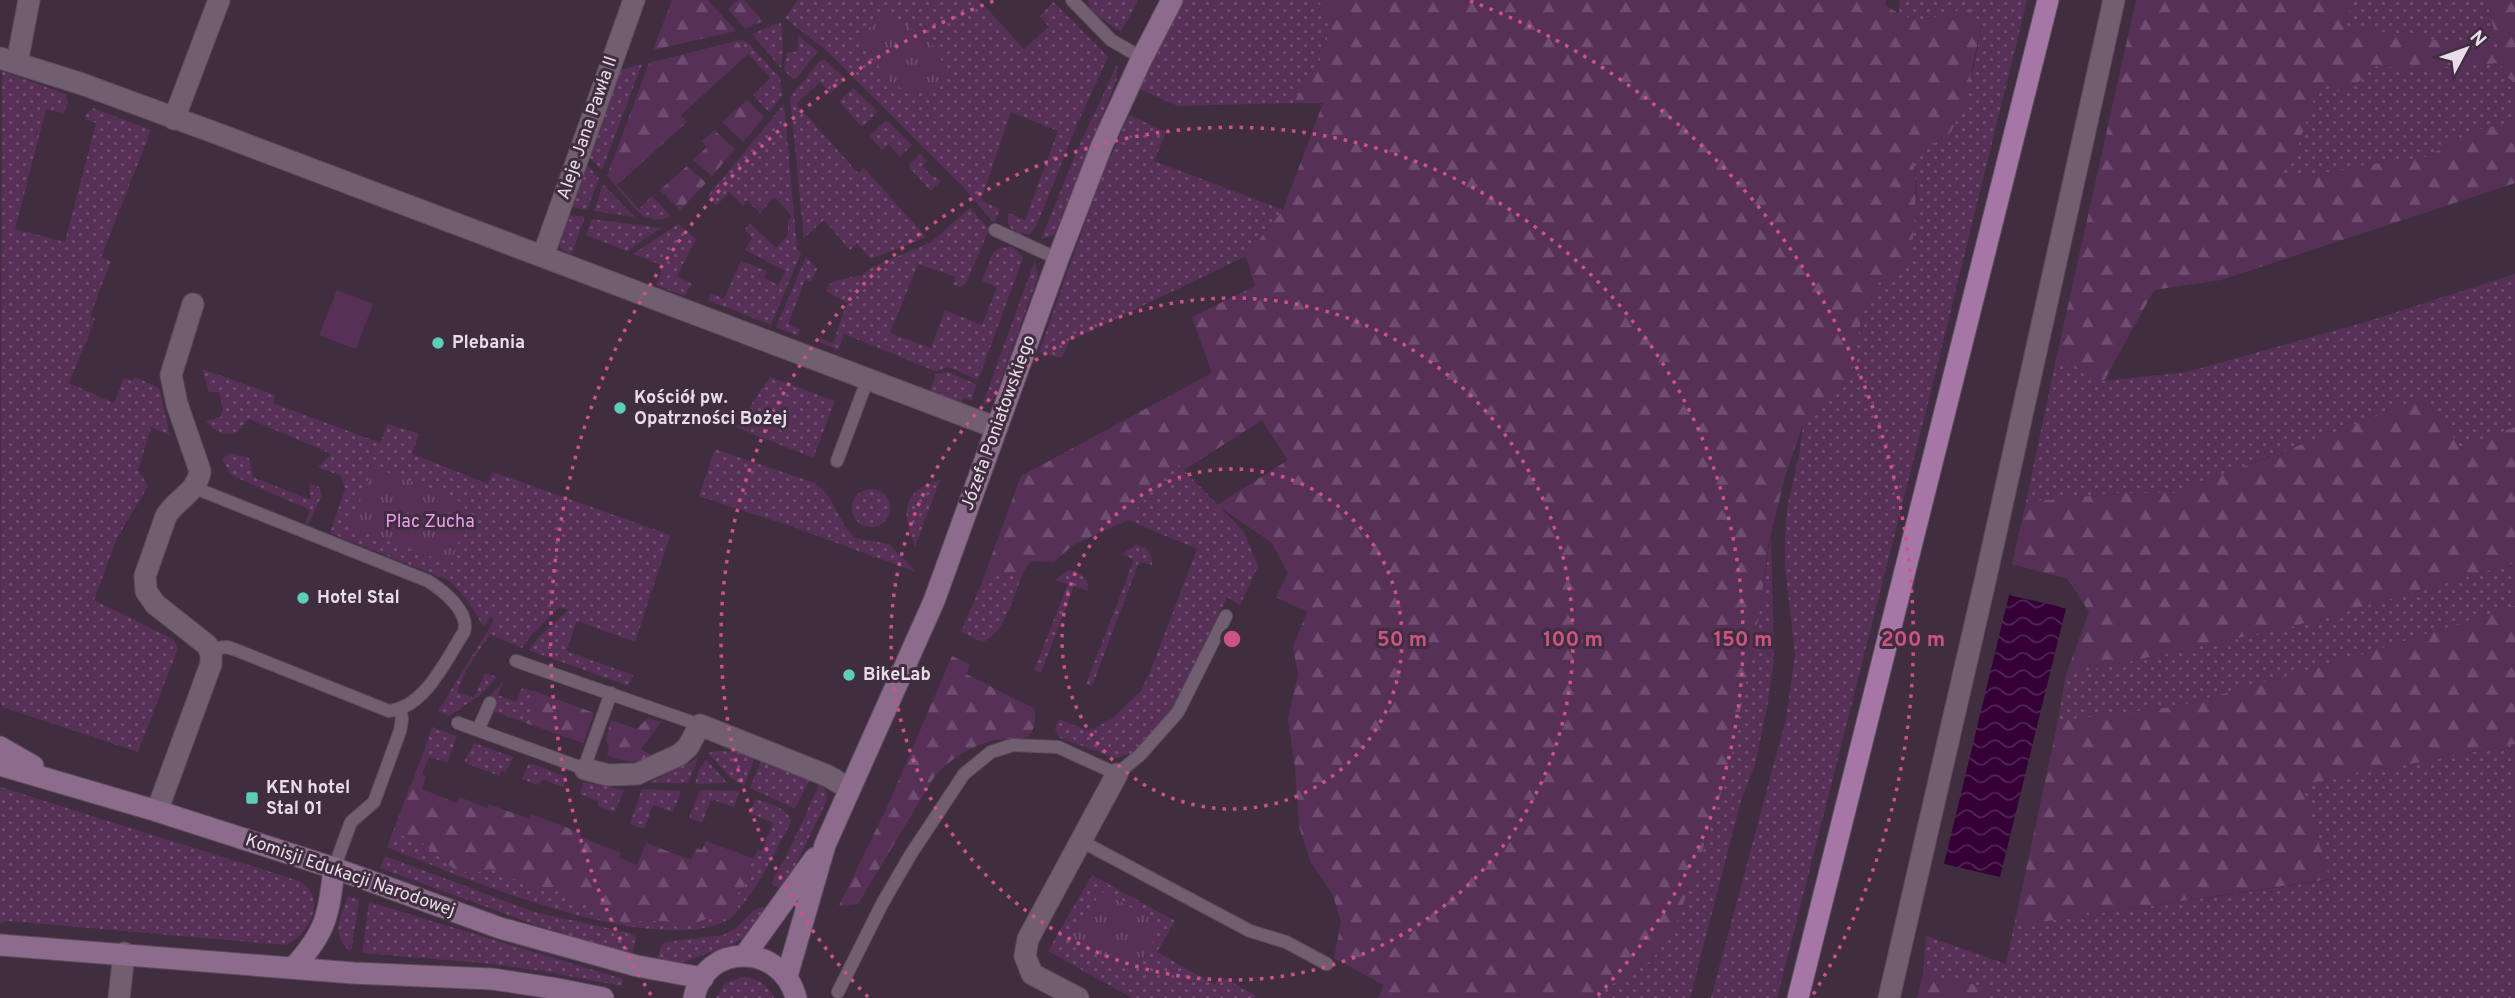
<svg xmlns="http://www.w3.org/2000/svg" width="2515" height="998" viewBox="0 0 2515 998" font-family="Overpass,sans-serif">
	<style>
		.grass { fill: url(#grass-dots) }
		.forest { fill: url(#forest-firs) }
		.park { fill: url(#park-tufts) }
		.garden { fill: #573058 }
		.water { fill: url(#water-waves) }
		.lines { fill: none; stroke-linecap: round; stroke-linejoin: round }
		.lane-casing { stroke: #5c4d5c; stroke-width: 14 }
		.street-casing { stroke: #5c4d5c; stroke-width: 23 }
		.secondary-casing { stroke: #5c4d5c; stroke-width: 23 }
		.primary-casing { stroke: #5c4d5c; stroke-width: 23 }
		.lane { stroke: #715e71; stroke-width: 12 }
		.street { stroke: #715e71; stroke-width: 21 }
		.secondary { stroke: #8c6b8c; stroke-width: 21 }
		.primary { stroke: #a677a6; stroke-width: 21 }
		.ring { fill: none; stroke: #cd5385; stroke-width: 3.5; stroke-dasharray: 3.5 7 }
		.poi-dot { fill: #5cceba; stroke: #402e40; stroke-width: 2.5 }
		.labels { text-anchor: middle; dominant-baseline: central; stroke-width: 6; stroke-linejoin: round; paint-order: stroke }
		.street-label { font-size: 18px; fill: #e7dce7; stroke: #402e40 }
		.poi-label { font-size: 18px; font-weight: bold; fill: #e7dce7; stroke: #402e40; text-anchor: start }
		.park-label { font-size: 18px; fill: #ec9eec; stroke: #402e40 }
		.centre { fill: #cd5385; stroke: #402e40; stroke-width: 3.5 }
		.ring-label { font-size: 21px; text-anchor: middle; font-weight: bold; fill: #cd5385; stroke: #402e40; stroke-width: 6; stroke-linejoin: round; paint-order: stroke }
	</style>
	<defs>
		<pattern id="grass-dots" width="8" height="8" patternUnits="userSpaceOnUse" patternTransform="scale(1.75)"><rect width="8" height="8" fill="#573058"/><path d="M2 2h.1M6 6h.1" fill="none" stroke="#6f4d70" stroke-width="1.8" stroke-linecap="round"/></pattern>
		<pattern id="forest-firs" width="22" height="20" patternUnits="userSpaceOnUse" patternTransform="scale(1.75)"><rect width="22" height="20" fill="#573058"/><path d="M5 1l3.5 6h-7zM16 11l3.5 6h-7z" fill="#6f4d70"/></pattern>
		<pattern id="park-tufts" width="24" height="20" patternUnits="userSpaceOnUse" patternTransform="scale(1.75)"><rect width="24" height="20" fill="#573058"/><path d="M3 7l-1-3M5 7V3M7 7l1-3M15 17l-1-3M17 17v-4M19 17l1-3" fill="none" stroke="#6f4d70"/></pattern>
		<pattern id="water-waves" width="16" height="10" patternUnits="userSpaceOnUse" patternTransform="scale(1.75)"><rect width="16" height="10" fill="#340036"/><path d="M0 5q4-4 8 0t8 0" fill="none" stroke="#512553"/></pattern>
	</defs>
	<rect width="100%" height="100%" fill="#402e40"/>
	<g class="grass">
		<path d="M798 0H979L1024 49 1049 27 1040 16 1053 2 1108 57 1077 124 1036 227 1030 234H1016C1009 227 1007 223 1008 213L1025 220 1058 131 1011 112 981 200 1000 209 994 223 964 188 828 52 785 18Z"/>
		<path d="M1088 0H1138L1121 32 1091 11Z"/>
		<path d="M1184 0H1318C1344 35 1314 73 1293 103L1178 106 1139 89Z"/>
		<path d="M1900 0H2027L1930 395 1777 998H1711L1786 719 1795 655 1785 566V539L1787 508 1799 455 1803 424 1838 393 1851 370 1862 316 1878 283 1907 266 1917 194 1913 158 1952 131 1974 66 1982 25 1968 8C1946 14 1920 26 1899 14Z"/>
		<path d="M2352 0H2487L2498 49 2349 28 2342 38Z"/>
		<path d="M781 22 783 50 781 68 752 34Z"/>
		<path d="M798 35 818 52 796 78 793 79 784 70 787 53 798 51Z"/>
		<path d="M742 40 749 44 780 78 782 96 769 112 753 95 771 78 736 41Z"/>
		<path d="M825 60 845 79 831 93 820 82 796 104 858 173 864 168 926 237 871 259 857 244 850 250 824 220 804 238 790 97 820 61Z"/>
		<path d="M2501 63 2504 75 2515 83V121L2473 131 2426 157 2353 167 2299 178 2278 174 2294 158 2319 82 2374 66 2417 69Z"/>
		<path d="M642 64 602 170 589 157 620 70Z"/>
		<path d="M1117 65V79L1057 228 1054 235 1041 239 1080 144Z"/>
		<path d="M2 71 65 94 68 101 64 114 46 109 15 229 65 242 96 123 85 119 87 113 93 108 151 130 101 257 111 261 90 316 95 319 69 383 114 403 124 378 132 381 135 377 159 388 170 436 151 427 138 470 148 486 117 538 94 600 173 639 178 648 138 752 3 707 0 702Z"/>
		<path d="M853 88 878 112 862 127 839 101Z"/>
		<path d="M784 104 797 249 801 253 771 325 708 300 711 293 724 299 741 261 767 271 764 278 778 285 786 271 745 250 752 238 745 229 750 223 776 248 788 235V221L792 216 774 197 760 213 747 200 743 206 729 192 716 206 708 196Z"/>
		<path d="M1129 115 1166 132 1154 161 1283 210 1246 256 1069 341 1062 358 1039 352 1101 179Z"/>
		<path d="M886 120 912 145 900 157 889 144 882 150 870 136Z"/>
		<path d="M920 154 927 161 922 166 934 178 936 176 941 181 931 191 908 166Z"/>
		<path d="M587 165 599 178 587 210 572 207Z"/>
		<path d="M603 184 635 217 594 211Z"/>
		<path d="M652 196 671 216C660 223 646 219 637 211Z"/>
		<path d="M970 208 989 229 966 283 961 287 953 285 956 277 918 264 890 333 931 348 945 310 982 325 997 287 982 281 992 255 999 248 1013 247 1023 258 978 380 949 367 935 371 844 334 838 350 819 342 820 338 833 343 847 303 826 291 830 284 838 280 861 275 873 267 931 242Z"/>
		<path d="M569 215 585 217 571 255 560 248V240Z"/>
		<path d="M592 219 661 228 627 251 586 235Z"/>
		<path d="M678 224 696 239 677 276 692 284 684 296 656 285 664 266 633 254Z"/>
		<path d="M806 257 817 269 811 282 805 280 788 324 801 330 798 336 776 327Z"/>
		<path d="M1035 260 1038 276 997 391 992 400 982 406Z"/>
		<path d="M2515 274V427L2460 448 2269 456 2174 494 2120 493 2026 502 2057 355 2104 381 2187 372 2369 321Z"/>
		<path d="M202 369 275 395 273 403 380 443 388 424 419 434 412 454 488 484 493 472 670 535 635 642 577 621 566 651 633 675 628 686 529 650 540 636 568 610 560 607 533 633 522 648 490 634 466 670 457 692 474 698 485 673 497 677 479 696 449 716 438 711 495 619 490 617 484 627 467 600 450 581 330 533 345 489 341 476 318 467 332 454 249 419 234 434C221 434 214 431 206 421L221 417 223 409 219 392H209Z"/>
		<path d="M948 372 976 384 972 400 963 398 961 404 930 392 936 374Z"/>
		<path d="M770 377 835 401 813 458 736 427Z"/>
		<path d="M715 449 815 483C838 500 836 520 855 538L889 544 916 572 791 526 699 496Z"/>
		<path d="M230 453 249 458 253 477 311 500 309 483 319 487 322 495 310 521 305 525 310 510 231 475 222 459Z"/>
		<path d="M1175 461 1244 532 1258 566 1240 605 1227 597 1174 706 1132 753 1116 758 1060 738 1055 729 1059 719 1086 730 1095 728 1113 718 1141 691 1152 667 1197 549 1128 520Z"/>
		<path d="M940 480 915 547C902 514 900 491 940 480Z"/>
		<circle cx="871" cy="508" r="19"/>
		<path d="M1771 534 1774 661 1767 707 1755 765 1741 800 1690 998H1590L1608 986 1675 927 1706 840 1730 764 1760 609Z"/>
		<path d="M1136 545 1145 547 1151 555 1152 565 1139 562 1092 686 1086 684 1134 560 1122 554Z"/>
		<path d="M2515 563V606L2354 657 2180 706 2058 721 2066 675 2294 626Z"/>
		<path d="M1068 570C1080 571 1089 578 1088 591L1074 586 1041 673 1034 670 1068 584 1055 580Z"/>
		<path d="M1023 572C1015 592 1004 636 982 642L961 632 982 582 1000 573Z"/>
		<path d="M503 682 498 695 516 702 522 688 537 692 526 723 493 711 497 701 489 697Z"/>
		<path d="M432 727 457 736 447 763 423 754Z"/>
		<path d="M474 743 513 757 506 772 502 771 499 776 464 762Z"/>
		<path d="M2515 744V998H1987L1986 987 1923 974 1926 936 2006 964 2014 926 2329 880 2301 785Z"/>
		<path d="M716 751 744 752 755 756 744 786 730 777 708 753Z"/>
		<path d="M698 758 688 783H649Z"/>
		<path d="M762 758 811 777 796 807 793 808 750 788Z"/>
		<path d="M706 759 727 783 695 784 699 770Z"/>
		<path d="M529 763 567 777 563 787 542 779 539 785 522 779Z"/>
		<path d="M583 782 624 790 615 812 598 806V801L580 794Z"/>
		<path d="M820 783 826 791 827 800 783 891 771 883 786 857Z"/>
		<path d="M0 787 299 881C328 896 310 935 286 945L9 921 0 923Z"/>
		<path d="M642 789 681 791 673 812 653 805 644 829 630 824Z"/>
		<path d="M700 790 739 791 734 807 711 799 702 823 689 818Z"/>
		<path d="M756 799C769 804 788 807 791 822L763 875 739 910 735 895 744 889 748 870 758 849 762 851 773 823 749 813Z"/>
		<path d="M396 823 395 834 416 838 453 868 471 874 490 869 519 881 534 891 543 887H559L576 903 593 902 603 915 625 923 645 920 695 923 709 918H731C658 962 461 877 387 847Z"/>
		<path d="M385 856 534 912 630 933 636 937 632 956 566 936 380 868Z"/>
		<path d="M1092 875 1175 921 1157 952 1215 985 1220 976 1255 995 1254 998H1132L1048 951Z"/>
		<path d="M348 896 359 900 351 952C330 935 340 918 348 896Z"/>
		<path d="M369 902 623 979 622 986 542 971 484 963 362 953Z"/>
		<path d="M762 907 769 911 751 933 731 945 683 962 657 960 661 946 665 942 723 935 736 928 754 910Z"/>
		<path d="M741 977C757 977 767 984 774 998H716L725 984Z"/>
	</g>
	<g class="forest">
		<path d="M672 0H708L736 31 653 50Z"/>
		<path d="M738 0H744L763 21 745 29 728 9Z"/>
		<path d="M1318 0H1886V6L1907 18 1928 19 1968 8 1982 24 1964 105 1951 132 1913 158C1917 197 1917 227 1907 266L1878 283 1862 316 1851 370 1838 393 1803 424 1785 476 1768 546 1760 609 1730 764 1706 840 1675 927 1651 961 1590 998H1378L1384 985 1334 958 1341 922 1333 895 1311 863 1299 826 1295 768 1288 718 1298 675 1293 647 1307 612 1276 597 1288 573 1272 543 1217 505 1288 460 1262 420 1184 470 1175 462 1128 520 1073 545 1054 562 1031 561 1023 572 1000 573 982 582 1021 476 1212 373 1192 317 1255 286 1246 256 1283 210 1323 103H1293C1314 73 1344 35 1318 0Z"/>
		<path d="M2136 0H2352L2343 36 2349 27 2498 49 2487 0H2515V83L2504 75 2501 63 2417 69 2374 66 2346 95 2319 82 2294 158 2278 174 2299 178 2353 167 2426 157 2473 131 2515 121V183L2221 280 2154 290 2104 381 2057 355Z"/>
		<path d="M736 41 748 54 681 115 687 122 617 185 639 209 637 211 607 176 649 63Z"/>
		<path d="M747 100 764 117 743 142 722 122Z"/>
		<path d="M714 130 735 149 712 176 693 160 707 147 702 141Z"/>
		<path d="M687 166 706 183 680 210 660 190Z"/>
		<path d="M2427 397 2460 447 2515 427V563L2294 626 2066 675 2089 612 2068 579 2012 564 2026 502 2120 493H2174Z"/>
		<path d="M2515 606V744L2301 785 2330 879 2014 926 2058 721 2180 706 2354 657Z"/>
		<path d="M952 656 970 665 966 674 1035 709C1036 718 1035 730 1028 736 1020 742 1005 738 995 740 973 745 952 758 936 774L858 904 839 906 889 803Z"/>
		<path d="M537 692 594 713 583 743 526 723Z"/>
		<path d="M648 718 661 722 641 749 654 757 630 762 607 756 609 749 606 739 611 720 636 729Z"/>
		<path d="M423 754 429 756 422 774 426 776 422 789 456 803 459 797 487 808 489 804 529 819 531 814 581 833 580 837 621 853 619 858 637 865 646 843 691 860 696 848 702 850 706 841 754 859 748 870 744 889 735 895 739 910 731 918H709L695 923 645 920 625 923 603 915 593 902 576 903 559 887H543L534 891 519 881 490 869 471 874 453 868 416 838 395 834 396 823Z"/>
		<path d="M1923 974 1987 987V998H1917Z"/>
	</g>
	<g class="park">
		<path d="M885 12 891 14 933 45C958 77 933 105 898 87 886 81 881 68 873 58 867 51 859 45 861 36Z"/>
		<path d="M373 467 453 497 464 505 467 516 451 564 350 527Z"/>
		<path d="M1101 891 1162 925 1134 974 1073 939Z"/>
	</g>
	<path class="garden" d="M337 290 373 304 356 349 319 335Z"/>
	<path class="water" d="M2009 595 2066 608 2000 877 1944 864Z"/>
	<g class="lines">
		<g class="lane-casing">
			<g id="lane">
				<path d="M1072 0 1111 40 1142 58"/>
				<path d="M995 230 1058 259"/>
				<path d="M837 461 868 378"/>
				<path d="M195 488 428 581C444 591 470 612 464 632 446 659 426 707 389 711L236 650 227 647 209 649"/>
				<path d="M516 661 700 725"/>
				<path d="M458 723 585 769"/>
				<path d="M478 730 490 703"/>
				<path d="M584 768 611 693"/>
				<path d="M1081 841 1250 931 1286 942 1327 964"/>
				<path d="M334 868 351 822 374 802 400 731 402 719 400 709"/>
				<path d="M838 992 882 904 911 854 964 774 991 752 1013 745 1058 747 1117 774 1140 755 1178 712 1226 616"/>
			</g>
		</g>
		<g class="street-casing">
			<g id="street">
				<path d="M0 58 82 84 213 132 997 428"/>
				<path d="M17 63 29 0"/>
				<path d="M174 119 219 0"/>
				<path d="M543 256 634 0"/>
				<path d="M585 769 608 775 637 774 679 755 688 747 700 725 828 776 850 789"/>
				<path d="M157 811 211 664V653L207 645 155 604 146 591 145 576 166 516C177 498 197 493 200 471L177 404 171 375 193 304"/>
				<path d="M119 998 124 953"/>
				<path d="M1078 998 1032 974 1025 956 1028 939 1117 774"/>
				<path d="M1889 998 1986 577 2114 0"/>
			</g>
		</g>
		<g class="secondary-casing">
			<g id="secondary">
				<path d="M0 747 33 766"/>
				<path d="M0 765 157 811 334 868 500 928 637 966 703 978"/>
				<path d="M0 945 353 973 492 979 558 989 603 998"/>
				<path d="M745 955 815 858"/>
				<path d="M294 967C326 932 329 915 334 868"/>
				<path d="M787 976 825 845 934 601 1058 259 1102 145 1140 62 1172 0"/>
				<path d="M694 998C705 941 782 943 796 998"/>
			</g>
		</g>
		<g class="primary-casing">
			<path id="primary" d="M1798 998 2048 0"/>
		</g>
		<use href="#lane" class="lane"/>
		<use href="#street" class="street"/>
		<use href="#secondary" class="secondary"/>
		<use href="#primary" class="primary"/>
	</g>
	<g class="ring">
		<circle cx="1232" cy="639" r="170"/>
		<circle cx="1232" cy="639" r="341"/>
		<path d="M868 997A511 511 0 1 1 1596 997"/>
		<path d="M651 995A681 681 0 0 1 994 1M1470 1A681 681 0 0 1 1813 995"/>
	</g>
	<g class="poi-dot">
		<circle cx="438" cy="343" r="7"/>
		<circle cx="620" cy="408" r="7"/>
		<circle cx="303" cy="598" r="7"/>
		<circle cx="849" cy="675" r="7"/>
		<rect x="245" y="791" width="14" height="14" rx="3.5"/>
	</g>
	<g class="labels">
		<g class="street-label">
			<text transform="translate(588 128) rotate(-71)">Aleje Jana Pawła II</text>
			<text transform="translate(999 423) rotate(-70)">Józefa Poniatowskiego</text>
			<text transform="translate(350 876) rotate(19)">Komisji Edukacji Narodowej</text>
		</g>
		<g class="poi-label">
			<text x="452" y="343">Plebania</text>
			<text x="634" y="398">Kościół pw.<tspan x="634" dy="21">Opatrzności Bożej</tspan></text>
			<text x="317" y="598">Hotel Stal</text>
			<text x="863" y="675">BikeLab</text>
			<text x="266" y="788">KEN hotel<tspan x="266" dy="21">Stal 01</tspan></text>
		</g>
		<g class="park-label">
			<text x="430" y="522">Plac Zucha</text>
		</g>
	</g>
	<circle cx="1232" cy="639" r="10" class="centre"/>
	<g class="ring-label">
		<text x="1402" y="646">50 m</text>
		<text x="1573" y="646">100 m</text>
		<text x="1743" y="646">150 m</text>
		<text x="1913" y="646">200 m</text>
	</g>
	<g transform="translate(2466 49) rotate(49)" stroke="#402e40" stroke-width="5" paint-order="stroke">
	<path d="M0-5L12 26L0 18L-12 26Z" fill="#e7dce7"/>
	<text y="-10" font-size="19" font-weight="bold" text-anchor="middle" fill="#e7dce7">N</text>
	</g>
</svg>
